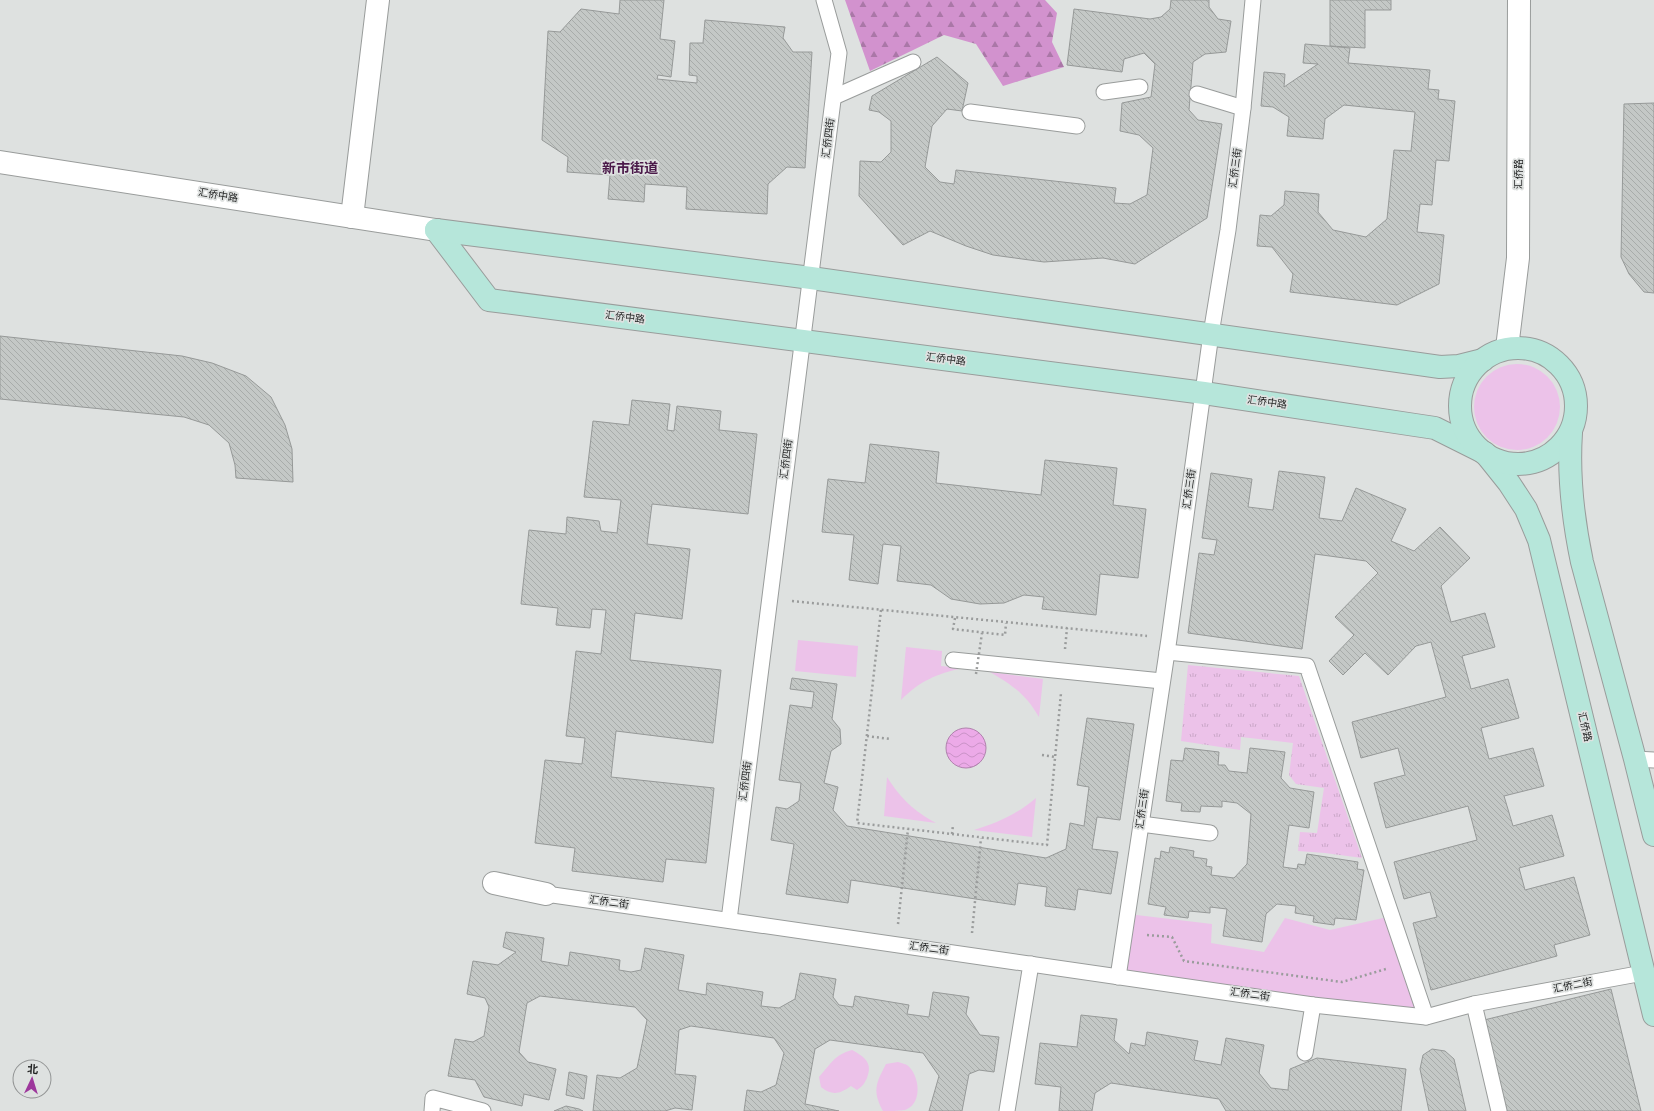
<svg xmlns="http://www.w3.org/2000/svg" width="1654" height="1111" viewBox="0 0 1654 1111" font-family="Overpass,'Noto Sans SC',sans-serif">
	<style>
		.grass { fill: #ecc2e9 }
		.forest { fill: url(#forest-firs) }
		.park { fill: url(#park-tufts) }
		.water { fill: url(#water-waves); stroke: #b082ad }
		.building { fill: url(#building-back-hatch); stroke: #969998 }
		.lines { fill: none; stroke-linecap: round; stroke-linejoin: round }
		.lane-casing { stroke: #999c9b; stroke-width: 17 }
		.street-casing { stroke: #999c9b; stroke-width: 24 }
		.secondary-casing { stroke: #999c9b; stroke-width: 24 }
		.path { stroke: #9a9c9c; stroke-width: 2.5; stroke-dasharray: 2 3; stroke-linecap: butt }
		.lane { stroke: #fff; stroke-width: 15 }
		.street { stroke: #fff; stroke-width: 22 }
		.secondary { stroke: #b6e6da; stroke-width: 22 }
		.path-bridge { stroke: #9a9c9c; stroke-width: 2.5; stroke-dasharray: 2 3; stroke-linecap: butt }
		.labels { text-anchor: middle; dominant-baseline: central; stroke-width: 3.5; stroke-linejoin: round; paint-order: stroke }
		.street-label { font-size: 10px; fill: #232424; stroke: #dee1e0 }
		.district-label { font-size: 14px; font-weight: bold; fill: #4a1949; stroke: #dee1e0 }
	</style>
	<defs>
		<pattern id="forest-firs" width="22" height="20" patternUnits="userSpaceOnUse"><rect width="22" height="20" fill="#d292ce"/><path d="M5 1l3.5 6h-7zM16 11l3.5 6h-7z" fill="#aa77a7"/></pattern>
		<pattern id="park-tufts" width="24" height="20" patternUnits="userSpaceOnUse"><rect width="24" height="20" fill="#ecc2e9"/><path d="M3 7l-1-3M5 7V3M7 7l1-3M15 17l-1-3M17 17v-4M19 17l1-3" fill="none" stroke="#caa7c8"/></pattern>
		<pattern id="water-waves" width="16" height="10" patternUnits="userSpaceOnUse"><rect width="16" height="10" fill="#ecaae8"/><path d="M0 5q4-4 8 0t8 0" fill="none" stroke="#ca92c7"/></pattern>
		<pattern id="building-back-hatch" width="6" height="6" patternUnits="userSpaceOnUse"><rect width="6" height="6" fill="#c4c8c6"/><path d="M-1 5l2 2M0 0l6 6M5-1l2 2" fill="none" stroke="#a8acaa"/></pattern>
	</defs>
	<rect width="100%" height="100%" fill="#dee1e0"/>
	<g class="grass">
		<circle cx="1517" cy="407" r="43"/>
		<path d="M798 640 858 646 856 677 795 671Z"/>
		<path d="M906 647 942 651 941 666 963 668C936 674 920 681 901 700Z"/>
		<path d="M990 672 1043 679 1039 717C1025 693 1013 686 990 672Z"/>
		<path d="M887 777C901 799 914 811 936 823L884 816Z"/>
		<path d="M1036 798 1032 837 974 830C998 823 1017 814 1036 798Z"/>
		<path d="M1128 914 1212 924 1211 943 1264 952 1285 918 1330 930 1392 916 1426 1017 1118 977Z"/>
		<path d="M852 1050C865 1057 873 1063 867 1078 864 1084 863 1086 857 1090L851 1086C840 1094 832 1096 821 1087L819 1077C831 1064 834 1055 852 1050Z"/>
		<path d="M898 1062C901 1063 905 1064 907 1065 920 1075 923 1104 905 1110 899 1111 889 1111 883 1111 872 1091 876 1083 886 1064Z"/>
	</g>
	<path class="forest" d="M845 0H1045L1057 13 1052 42 1064 67 1003 86 976 44 944 35 870 71Z"/>
	<path class="park" d="M1188 665 1299 676 1362 858 1325 853 1298 851 1300 832 1317 833 1324 788 1296 784 1289 775 1293 743 1241 737 1240 750 1181 741Z"/>
	<circle class="water" cx="966" cy="748" r="20"/>
	<g class="building">
		<path d="M620 0H664L660 39 675 41 671 77 658 75 657 79 697 83V76L689 75 690 43H703L705 20 785 27 783 38 793 52H812L805 168 787 167 768 184 767 214 686 209 687 187 645 184 644 202 608 199 610 175 567 172 568 157 542 140 548 31 560 32 581 9 619 14Z"/>
		<path d="M1171 0H1209V7L1218 19 1231 21 1226 52 1205 54 1193 62 1189 110 1198 120 1222 124 1207 218 1135 264 1103 258 1044 262 993 255 966 246 930 231 903 245 859 196 860 161 881 162 891 152V121L879 112 869 110 872 96 937 57 968 83 962 111 947 109 932 126 925 167 940 182 954 184 956 170 1116 188 1114 203 1130 204 1147 195 1153 148 1139 135 1120 131 1122 103 1151 97 1155 64 1144 53 1124 59 1122 72 1067 65 1074 9 1150 19 1161 17 1170 9Z"/>
		<path d="M1330 0H1391V10H1365V48L1330 46Z"/>
		<path d="M1305 44 1350 48 1348 63 1430 70 1428 89 1439 90 1438 99 1455 101 1449 161 1436 160 1432 205 1420 204 1417 232 1444 235 1439 284 1397 305 1290 292 1293 274 1272 247 1257 246 1260 215 1271 216 1284 205 1285 191 1319 194 1318 212 1333 230 1366 237 1387 219 1394 150 1411 151 1415 112 1344 105 1325 119 1323 139 1287 136 1289 117 1273 107 1261 106 1264 72 1285 74 1284 87 1318 64 1303 63Z"/>
		<path d="M1654 103V293L1644 292 1629 274 1621 257 1624 104Z"/>
		<path d="M0 336 182 356 212 363 246 376 271 397 285 425 292 449 293 482 236 478 235 465 229 443 209 425 184 417 0 399Z"/>
		<path d="M632 400 670 404 667 430 674 431 677 406 721 411 719 430 757 434 748 514 652 504 647 544 690 549 682 619 635 613 630 660 721 670 713 743 616 731 611 777 714 788 706 863 666 859 663 882 572 871 575 848 535 843 545 760 582 764 585 738 566 736 576 651 601 654 606 610 592 609 590 628 556 625 558 608 521 604 529 530 566 534 567 517 599 521 601 531 617 533 621 500 584 497 593 421 629 425Z"/>
		<path d="M870 444 939 452 936 483 1041 495 1045 460 1117 468 1113 505 1146 509 1138 578 1100 574 1096 615 1042 609 1044 597 1024 595 1004 603 980 604 951 599 931 585 897 581 901 546 883 544 878 584 849 580 854 535 822 532 828 479 865 483Z"/>
		<path d="M1279 471 1325 477 1319 518 1342 521 1356 488 1406 509 1391 541 1414 551 1440 527 1470 558 1441 586 1451 622 1485 613 1495 647 1462 656 1471 689 1508 679 1519 718 1481 728 1489 759 1533 748 1544 786 1504 796 1513 826 1552 815 1564 856 1519 868 1525 890 1574 877 1590 935 1554 945 1557 956 1431 990 1413 923 1437 917 1430 892 1404 899 1394 862 1477 840 1468 806 1386 828 1374 783 1405 775 1398 748 1361 758 1352 722 1446 697 1431 642 1416 646 1388 675 1365 653 1343 675 1329 661 1354 635 1335 617 1378 573 1366 561 1315 554 1302 649 1188 633 1199 553 1214 555 1217 540 1202 538 1211 473 1252 479 1248 507 1273 510Z"/>
		<path d="M792 678 837 684 832 719 840 729 841 744 831 751 824 783 838 787 833 810 847 826 1046 858 1066 849 1070 823 1084 826 1089 787 1077 785 1087 718 1134 724 1120 820 1097 817 1092 849 1118 852 1111 894 1078 889 1075 910 1045 906 1047 887 1018 883 1015 905 851 880 848 903 786 894 794 844 771 840 776 807 787 809 799 801 801 783 779 780 790 705 812 708 814 692 790 689Z"/>
		<path d="M1185 748 1219 752 1218 765H1225L1229 771 1247 773 1250 748 1285 752 1281 778 1290 788 1314 792 1309 828 1289 825 1283 867 1297 869 1298 864 1305 865 1307 854 1358 862 1357 869 1364 870 1356 920 1335 918 1334 925 1313 922 1314 916 1295 913 1296 906 1277 904 1266 914 1262 942 1223 936 1227 909 1210 907V913L1189 911 1188 918 1164 915 1166 907 1148 904 1155 858 1160 859 1161 851 1169 853 1170 847 1194 851 1193 857 1207 859 1206 866 1212 867 1211 875 1234 878 1247 864 1251 814 1237 803 1222 801V807L1201 806 1200 812 1181 811 1182 803 1166 801 1171 760 1183 761Z"/>
		<path d="M506 932 544 938 541 961 568 966 570 952 620 960 619 970 631 972 641 970 645 948 684 955 678 990 706 995 707 983 763 992 761 1006 779 1008 795 999 800 973 836 979 833 997 839 1005 853 1007 855 996 909 1005 907 1014 929 1017 933 992 969 997 966 1014 980 1035 999 1037 994 1072 979 1070 969 1074 962 1111H929L939 1076 923 1053 830 1040 815 1049 805 1104 839 1111H744L747 1090 761 1092 776 1085 784 1053 774 1038 691 1026 679 1030 675 1074 696 1076 692 1110 675 1108 665 1111H593L597 1075 620 1078 637 1068 647 1020 635 1007 540 996 527 1003 519 1052 528 1062 556 1069 549 1100 524 1094 522 1106 484 1097 475 1080 448 1076 455 1039 473 1042 484 1036 489 1007 485 998 467 994 473 961 498 965 516 952 503 947Z"/>
		<path d="M1611 989 1641 1111H1507L1484 1020Z"/>
		<path d="M1081 1015 1117 1019 1114 1040 1129 1054 1131 1043 1145 1046 1147 1032 1198 1041 1194 1060 1221 1065 1226 1038 1264 1045 1259 1073 1271 1088 1288 1090 1290 1069 1317 1058 1406 1069 1401 1111H1226L1219 1099 1111 1083 1095 1093 1092 1111H1059L1061 1087 1035 1084 1040 1043 1077 1047Z"/>
		<path d="M1432 1049 1445 1051 1454 1059 1466 1111H1429L1420 1069 1423 1055Z"/>
		<path d="M569 1072 587 1076 584 1099 566 1095Z"/>
		<path d="M566 1106 579 1109 583 1111H554Z"/>
	</g>
	<g class="lines">
		<g class="lane-casing">
			<g id="lane">
				<path d="M1104 92 1140 87"/>
				<path d="M1197 94 1243 108"/>
				<path d="M834 97 913 62"/>
				<path d="M970 112 1077 126"/>
				<path d="M1167 652 1307 666 1426 1017"/>
				<path d="M953 660 1162 681"/>
				<path d="M1635 759 1654 760"/>
				<path d="M1141 824 1210 833"/>
				<path d="M546 894 1313 1005 1426 1017 1474 1004 1643 973"/>
				<path d="M729 920 839 53 824 0"/>
				<path d="M1118 977 1169 639 1211 334 1228 230 1243 108 1253 0"/>
				<path d="M1474 1004 1499 1111"/>
				<path d="M1305 1053 1313 1005"/>
				<path d="M432 1111 433 1098 483 1111"/>
				<path d="M1007 1111 1031 964"/>
			</g>
		</g>
		<g class="street-casing">
			<g id="street">
				<path d="M0 162 436 230"/>
				<path d="M352 217 378 0"/>
				<path d="M1507 348 1518 258 1519 0"/>
				<path d="M494 883 546 894"/>
			</g>
		</g>
		<g class="secondary-casing">
			<g id="secondary">
				<path d="M436 230 489 300 1204 393 1415 425 1435 428 1485 453 1509 483 1526 509 1539 540 1654 1015"/>
				<path d="M436 230 811 278 1440 367 1459 366 1483 360"/>
				<circle cx="1518" cy="406" r="58"/>
				<path d="M1571 433C1568 477 1573 519 1582 562L1635 759 1654 835"/>
			</g>
		</g>
		<g class="path">
			<path d="M792 601 1147 636"/>
			<path d="M881 610 857 823 1047 845 1061 693"/>
			<path d="M955 618 953 629 1005 635 1006 623"/>
			<path d="M1065 649 1067 628"/>
			<path d="M867 736 890 739"/>
			<path d="M1042 755 1055 757"/>
			<path d="M952 834 953 825"/>
			<path d="M898 924 908 829"/>
			<path d="M972 933 981 838"/>
			<path d="M1147 935 1172 937 1184 961 1342 982 1386 969"/>
		</g>
		<use href="#lane" class="lane"/>
		<use href="#street" class="street"/>
		<use href="#secondary" class="secondary"/>
		<path class="path-bridge" d="M976 674 982 633"/>
	</g>
	<g class="labels">
		<g class="street-label">
			<text transform="translate(829 138) rotate(-83)">汇侨四街</text>
			<text transform="translate(1236 168) rotate(-83)">汇侨三街</text>
			<text transform="translate(1519 174) rotate(-90)">汇侨路</text>
			<text transform="translate(218 196) rotate(9)">汇侨中路</text>
			<text transform="translate(625 318) rotate(7)">汇侨中路</text>
			<text transform="translate(946 360) rotate(7)">汇侨中路</text>
			<text transform="translate(1267 403) rotate(8)">汇侨中路</text>
			<text transform="translate(787 459) rotate(-83)">汇侨四街</text>
			<text transform="translate(1190 489) rotate(-82)">汇侨三街</text>
			<text transform="translate(1584 727) rotate(77)">汇侨路</text>
			<text transform="translate(746 781) rotate(-83)">汇侨四街</text>
			<text transform="translate(1143 809) rotate(-82)">汇侨三街</text>
			<text transform="translate(609 903) rotate(8)">汇侨二街</text>
			<text transform="translate(929 949) rotate(8)">汇侨二街</text>
			<text transform="translate(1573 986) rotate(-11)">汇侨二街</text>
			<text transform="translate(1250 995) rotate(8)">汇侨二街</text>
		</g>
		<g class="district-label">
			<text x="630" y="169">新市街道</text>
		</g>
	</g>
	<g transform="translate(32 1079) rotate(4)"><circle r="19" fill="#dee1e0" stroke="#939595"/>
	<path d="M0-3L7 15L0 10L-7 15Z" fill="#9d379c"/>
	<text y="-6" font-size="11" font-weight="bold" text-anchor="middle" fill="#232424">北</text>
	</g>
</svg>
